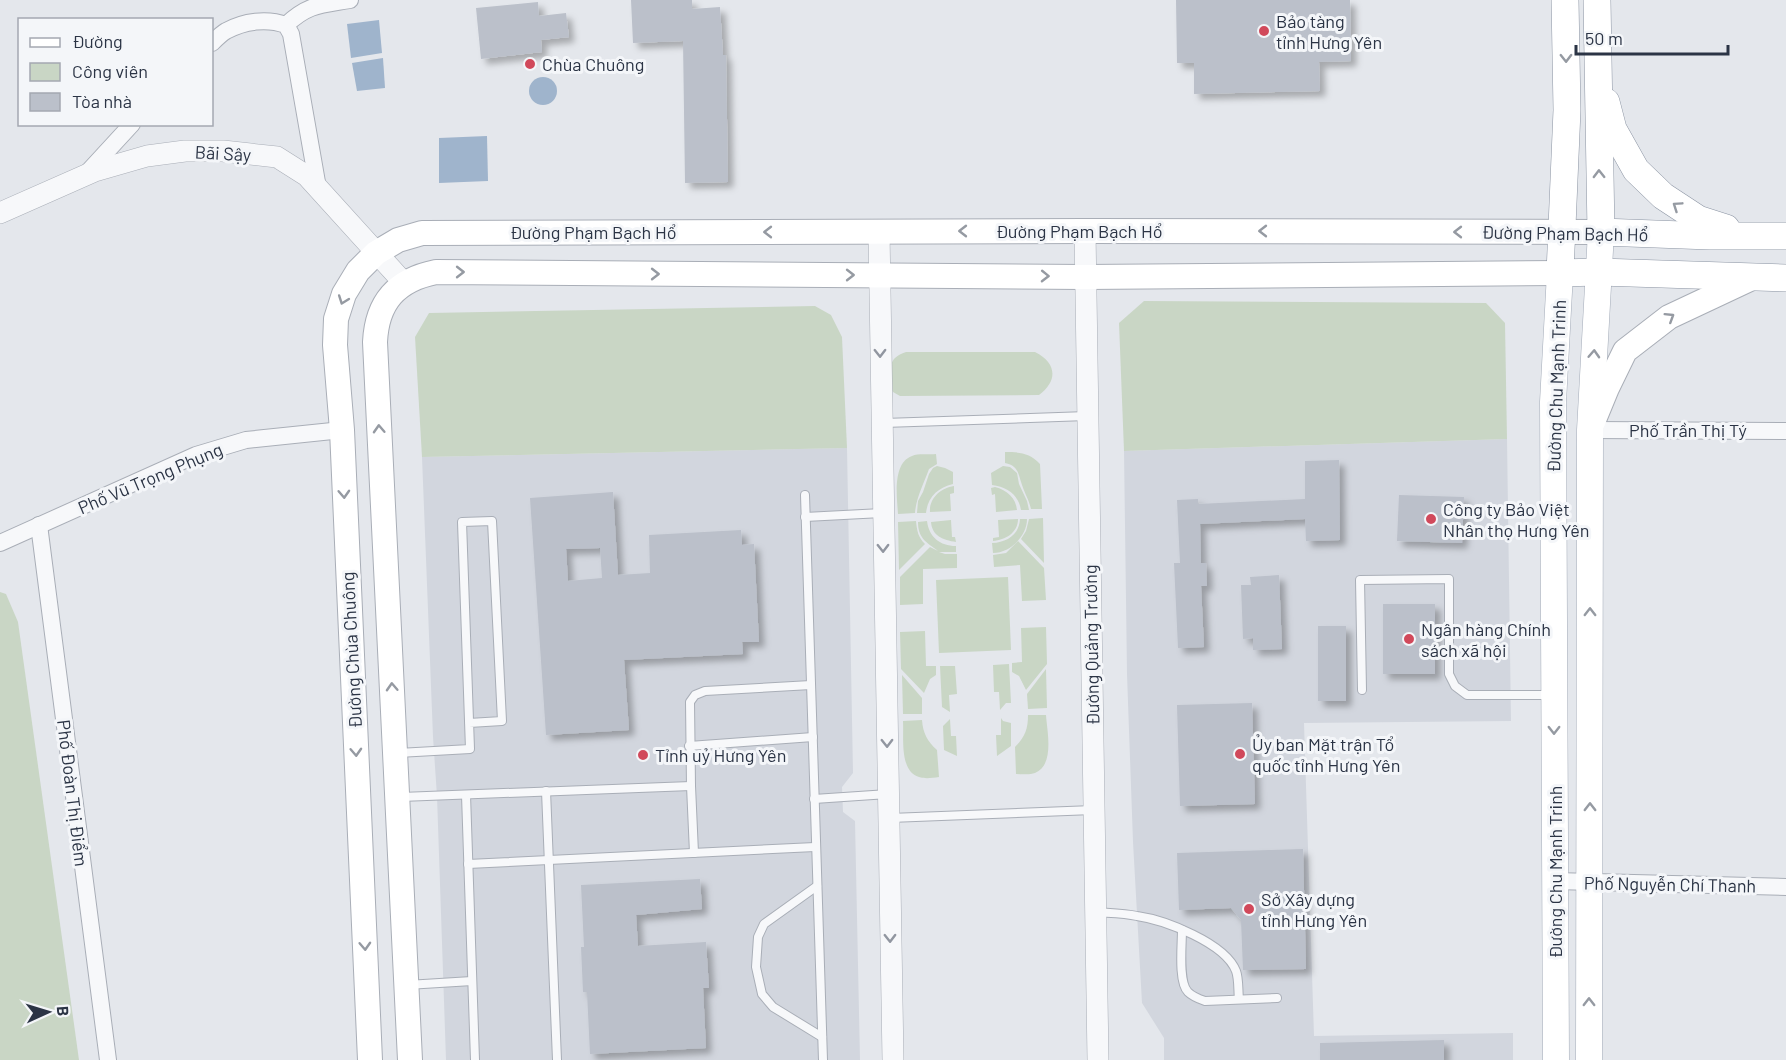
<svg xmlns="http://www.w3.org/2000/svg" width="1786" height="1060" viewBox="0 0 1786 1060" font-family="Barlow,sans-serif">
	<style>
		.built { fill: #d2d6de }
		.green { fill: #c9d6c5 }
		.water { fill: #9fb4cc }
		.building { fill: #bbc0ca; fill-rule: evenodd; filter: url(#shadow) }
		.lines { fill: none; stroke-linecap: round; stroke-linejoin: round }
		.service-casing { stroke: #a9aeb7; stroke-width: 10 }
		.minor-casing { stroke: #a9aeb7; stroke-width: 18 }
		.tertiary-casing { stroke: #a9aeb7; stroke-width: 22 }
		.secondary-casing { stroke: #a9aeb7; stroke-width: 26 }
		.primary-casing { stroke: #a3abb8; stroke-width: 27 }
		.trunk-casing { stroke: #8b94a3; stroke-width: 28 }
		.service { stroke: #f7f8fa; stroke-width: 8 }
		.minor { stroke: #f7f8fa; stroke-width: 16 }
		.tertiary { stroke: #f7f8fa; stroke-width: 21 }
		.secondary { stroke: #fff; stroke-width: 24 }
		.primary { stroke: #fff; stroke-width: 26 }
		.trunk { stroke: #fff; stroke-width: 27 }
		.oneway { stroke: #959aa2 }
		.oneway2 { stroke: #9196a0 }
		.poi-dot { fill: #d1495b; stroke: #f4f6f9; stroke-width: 2 }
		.labels { text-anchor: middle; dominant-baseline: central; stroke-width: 6; stroke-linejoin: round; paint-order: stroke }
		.poi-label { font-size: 18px; fill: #2b3445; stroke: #f4f6f9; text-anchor: start }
		.street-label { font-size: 18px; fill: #2b3445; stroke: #f4f6f9 }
	</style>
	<defs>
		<filter id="shadow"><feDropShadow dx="5.5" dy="5.5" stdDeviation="3" flood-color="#0004"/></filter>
	</defs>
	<rect width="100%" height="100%" fill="#e4e7ec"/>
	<g class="built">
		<path d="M1507 439 1511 721 1304 723 1314 1036 1513 1033V1060H1164V1038L1142 1003 1133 842 1127 674 1124 451Z"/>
		<path d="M847 448 853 773 842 787 843 812 855 821 860 1060H446L437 796 433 737 422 457Z"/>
	</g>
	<g class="green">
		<path d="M1144 301 1486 303 1505 323 1507 439 1124 451 1119 323Z"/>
		<path d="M815 306 831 315 842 337 847 448 422 457 415 337 429 313Z"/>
		<path d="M906 352H1035C1057 363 1058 381 1039 395L900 396 893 392 888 386C891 369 887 358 906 352Z"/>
		<path d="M1005 452C1020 452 1030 453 1040 464L1042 509H1031C1029 500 1025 494 1022 485 1018 474 1019 466 1005 463Z"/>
		<path d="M936 454 937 464 929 469C924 483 916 498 915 513L898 514C897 498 892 463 912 456 918 453 929 455 936 454Z"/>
		<path d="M937 466 945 468 953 472V484C938 488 928 496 926 513H917L918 501 923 492 929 474 933 468Z"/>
		<path d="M1003 466 1010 467 1017 473 1019 484 1027 501 1029 510H1021C1018 494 1007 487 992 485L991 473Z"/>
		<path d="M954 486V493L950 494 951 511 930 512C929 498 941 488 954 486Z"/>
		<path d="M995 487C1007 490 1016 498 1017 510L996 512 995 494 992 495 991 488Z"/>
		<path d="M1043 518 1044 563 1021 539 1026 531 1029 519Z"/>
		<path d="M1018 519C1018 533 1005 540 993 541V538L999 537 998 520Z"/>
		<path d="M1020 519H1027C1027 536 1010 553 993 553L992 543C1007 542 1019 535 1020 519Z"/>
		<path d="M951 520 952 537H955L956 542C943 540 932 536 931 522Z"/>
		<path d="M916 521C917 531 918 537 925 544L899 570 898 522Z"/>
		<path d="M927 521C929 537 940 546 956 546V552H939L945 554H957V568L923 569V604L900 605V577L930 547 938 551C926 542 918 538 918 522Z"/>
		<path d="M1018 541 1044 568 1046 600 1022 601 1020 565 994 567 993 555 1006 553Z"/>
		<path d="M1008 577 1011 650 939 653 936 580Z"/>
		<path d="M0 592 6 594 18 622 79 1060H0Z"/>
		<path d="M1046 627 1047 664 1026 690 1019 676 1012 672V663L1022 662 1021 628Z"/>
		<path d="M925 631 926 666H936V675L930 679 924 693 901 669 900 632Z"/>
		<path d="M1009 664 1011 703H1006L1000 710 999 692H994L993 665Z"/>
		<path d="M940 666H955L957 694 949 695 950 712 942 707Z"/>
		<path d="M1046 669 1047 708 1028 709 1027 694Z"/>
		<path d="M902 675 922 698V714H903Z"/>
		<path d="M1028 715H1046C1047 731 1055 765 1035 773 1030 775 1022 774 1016 774L1015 747C1025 737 1028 729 1028 715Z"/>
		<path d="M1001 718 1003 721 1011 723V746L997 756 996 735H1001Z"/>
		<path d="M950 719 951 736H956L957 756 944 750 943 726Z"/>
		<path d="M922 720C923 733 927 741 937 750L939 777C932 778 925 779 919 777 899 771 904 737 903 721Z"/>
	</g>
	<g class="water">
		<path d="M379 20 382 53 351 58 347 24Z"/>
		<path d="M383 58 385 88 357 91 352 63Z"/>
		<circle cx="543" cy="91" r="14"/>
		<path d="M487 136 488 181 439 183V138Z"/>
	</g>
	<g class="building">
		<path d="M631 0H692V9L720 7 723 55H726L728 182 685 183 683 41 633 43Z"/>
		<path d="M1176 0H1350L1351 61 1319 62 1320 91 1194 94V63H1177Z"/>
		<path d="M538 2 539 16 566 13 569 37 541 40 542 52 481 59 476 8Z"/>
		<path d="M1339 460 1340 540 1306 541 1305 519 1200 524 1201 563H1206L1207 586H1201L1204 647 1178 648 1174 563H1180L1177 500 1198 499V504L1305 499V461Z"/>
		<path d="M613 492 618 575 650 573 649 535 741 530 742 545 754 544 759 642H742L743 654 624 660 629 730 546 735 530 498ZM600 548 602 578 568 581 566 549Z"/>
		<path d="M1399 495 1464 497 1462 543 1397 541Z"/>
		<path d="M1279 575 1282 649 1253 650V638L1243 639 1241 585H1251L1250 577Z"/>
		<rect x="1383" y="604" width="52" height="70"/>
		<rect x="1318" y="626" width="28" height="75"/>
		<path d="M1252 703 1255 804 1180 806 1177 705Z"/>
		<path d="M1303 849 1306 969 1243 970 1241 920 1231 908 1179 910 1177 853Z"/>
		<path d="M700 879 702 909 636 915 638 946 706 942 709 988H703L706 1048 590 1054 587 992H583L581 947H584L581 885Z"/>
		<path d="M1444 1040V1060H1320V1043Z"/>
	</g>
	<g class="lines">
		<g class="service-casing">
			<g id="service">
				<path d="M884 423 1087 416"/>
				<path d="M805 495 823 1060"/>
				<path d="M805 517 882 513"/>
				<path d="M1362 690 1360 580 1449 579V674L1455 686 1467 695H1551"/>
				<path d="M689 746 813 737"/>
				<path d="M398 753 470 749 462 522 492 521 502 721 469 723"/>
				<path d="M546 791 557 1060"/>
				<path d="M466 795 475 1060"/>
				<path d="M401 797 691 786"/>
				<path d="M814 799 888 794"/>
				<path d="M890 818 1093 810"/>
				<path d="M694 853 691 786 690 702 695 695 705 691 811 685"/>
				<path d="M468 864 815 847"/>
				<path d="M817 886 764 924 758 937 756 967 762 994 773 1007 822 1037"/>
				<path d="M1096 912C1109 913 1124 913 1137 916 1165 920 1225 943 1236 971 1239 979 1238 991 1239 999"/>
				<path d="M1182 930C1182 945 1178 982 1188 992 1193 997 1199 999 1205 1001L1277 998"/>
				<path d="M407 985 472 981"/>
			</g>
		</g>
		<g class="minor-casing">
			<g id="minor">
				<path d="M286 25C308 4 321 5 350 0"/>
				<path d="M212 43C216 39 221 34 226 31 244 21 267 18 286 25L291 34 318 188"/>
				<path d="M86 174 132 124"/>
				<path d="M1590 430 1786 431"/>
				<path d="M39 525 108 1060"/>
				<path d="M0 543 196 455 246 440 342 430"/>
				<path d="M1555 881 1786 887"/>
			</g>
		</g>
		<g class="tertiary-casing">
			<g id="tertiary">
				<path d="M0 213 95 171 147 156 185 151H223L277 157 307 176 404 283"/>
				<path d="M1085 231 1098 1060"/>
				<path d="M879 232 893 1060"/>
			</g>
		</g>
		<g class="secondary-casing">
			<g id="secondary">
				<path d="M1593 422 1607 388 1625 351 1669 317 1752 278"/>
				<path d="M370 1060 342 430 335 345 336 319 344 294 358 271 376 253 398 240 422 233 1085 231 1601 232"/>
				<path d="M410 1060 375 342C377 302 396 280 436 272L1085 277 1560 273"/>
			</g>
		</g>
		<g class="primary-casing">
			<g id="primary">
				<path d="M1556 1060 1553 402 1560 273"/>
				<path d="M1589 1060 1590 430 1601 232"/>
			</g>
		</g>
		<g class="trunk-casing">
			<g id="trunk">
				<path d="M1565 0 1567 110 1560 273 1599 272 1786 278"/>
				<path d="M1597 0 1601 232 1710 236H1786"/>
				<path d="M1606 102 1613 129 1636 170 1663 196 1698 219 1726 228"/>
			</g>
		</g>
		<use href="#service" class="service"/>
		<use href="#minor" class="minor"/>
		<use href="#tertiary" class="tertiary"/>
		<use href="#secondary" class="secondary"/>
		<use href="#primary" class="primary"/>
		<use href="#trunk" class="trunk"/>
	</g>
	<defs><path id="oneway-chevron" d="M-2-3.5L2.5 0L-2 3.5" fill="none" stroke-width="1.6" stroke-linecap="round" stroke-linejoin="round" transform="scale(1.5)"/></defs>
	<g class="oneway">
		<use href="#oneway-chevron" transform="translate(1566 58) rotate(89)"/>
		<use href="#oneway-chevron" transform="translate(1599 174) rotate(-91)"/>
		<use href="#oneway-chevron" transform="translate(1677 206) rotate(-146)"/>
		<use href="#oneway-chevron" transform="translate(963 231) rotate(180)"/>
		<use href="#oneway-chevron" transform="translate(1263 231) rotate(-180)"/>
		<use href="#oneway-chevron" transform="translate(768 232) rotate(180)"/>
		<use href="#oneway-chevron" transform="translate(1458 232) rotate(-180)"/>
		<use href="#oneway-chevron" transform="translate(460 272)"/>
		<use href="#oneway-chevron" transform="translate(655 274)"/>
		<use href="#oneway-chevron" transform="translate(850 275)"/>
		<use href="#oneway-chevron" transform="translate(1045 276) rotate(1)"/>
		<use href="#oneway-chevron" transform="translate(343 300) rotate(110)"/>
		<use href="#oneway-chevron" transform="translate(1670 317) rotate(-32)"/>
		<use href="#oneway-chevron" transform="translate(1594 354) rotate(-87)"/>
		<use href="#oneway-chevron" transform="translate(379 429) rotate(-93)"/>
		<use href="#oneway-chevron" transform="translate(344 494) rotate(87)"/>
		<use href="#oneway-chevron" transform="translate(1590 612) rotate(-90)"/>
		<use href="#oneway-chevron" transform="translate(392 687) rotate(-93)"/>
		<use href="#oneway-chevron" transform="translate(1554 730) rotate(90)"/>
		<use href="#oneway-chevron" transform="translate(356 752) rotate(87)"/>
		<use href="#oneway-chevron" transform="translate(1590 807) rotate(-90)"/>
		<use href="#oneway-chevron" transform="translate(365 946) rotate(87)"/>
		<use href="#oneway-chevron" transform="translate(1589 1002) rotate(-90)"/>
	</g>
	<g class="oneway2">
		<use href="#oneway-chevron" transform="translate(880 353) rotate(89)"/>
		<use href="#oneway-chevron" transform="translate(883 548) rotate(89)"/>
		<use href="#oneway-chevron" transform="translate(887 743) rotate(89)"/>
		<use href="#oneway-chevron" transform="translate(890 938) rotate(89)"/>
	</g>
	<g class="poi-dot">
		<circle cx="1264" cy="31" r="6"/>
		<circle cx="530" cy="64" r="6"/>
		<circle cx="1431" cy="519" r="6"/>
		<circle cx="1409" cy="639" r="6"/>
		<circle cx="1240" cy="754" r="6"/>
		<circle cx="643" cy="755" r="6"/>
		<circle cx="1249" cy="909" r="6"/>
	</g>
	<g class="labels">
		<g class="poi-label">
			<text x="1276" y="21">Bảo tàng<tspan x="1276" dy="21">tỉnh Hưng Yên</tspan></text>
			<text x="542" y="64">Chùa Chuông</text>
			<text x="1443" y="509">Công ty Bảo Việt<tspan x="1443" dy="21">Nhân thọ Hưng Yên</tspan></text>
			<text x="1421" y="629">Ngân hàng Chính<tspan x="1421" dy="21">sách xã hội</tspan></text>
			<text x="1252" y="744">Ủy ban Mặt trận Tổ<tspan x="1252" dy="21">quốc tỉnh Hưng Yên</tspan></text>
			<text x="655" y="755">Tỉnh uỷ Hưng Yên</text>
			<text x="1261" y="899">Sở Xây dựng<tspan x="1261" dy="21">tỉnh Hưng Yên</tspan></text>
		</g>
		<g class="street-label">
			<text transform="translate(223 153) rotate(3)">Bãi Sậy</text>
			<text x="1079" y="231">Đường Phạm Bạch Hổ</text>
			<text x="593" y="232">Đường Phạm Bạch Hổ</text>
			<text transform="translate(1565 233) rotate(1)">Đường Phạm Bạch Hổ</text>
			<text transform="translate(1556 386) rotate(-88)">Đường Chu Mạnh Trinh</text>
			<text x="1688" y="430">Phố Trần Thị Tý</text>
			<text transform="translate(150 478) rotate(-23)">Phố Vũ Trọng Phụng</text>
			<text transform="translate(1091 645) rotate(-91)">Đường Quảng Trường</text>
			<text transform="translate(351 650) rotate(-93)">Đường Chùa Chuông</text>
			<text transform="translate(73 793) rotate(83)">Phố Đoàn Thị Điểm</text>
			<text transform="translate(1555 872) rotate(-90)">Đường Chu Mạnh Trinh</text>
			<text transform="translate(1670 884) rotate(1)">Phố Nguyễn Chí Thanh</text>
		</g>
	</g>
	<rect x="18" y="18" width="195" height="108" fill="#f4f6f9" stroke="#a4a8b1" stroke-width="1.5"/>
	<rect x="30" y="38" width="30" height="9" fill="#ffffff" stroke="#a4a8b1" stroke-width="1.5"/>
	<text x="72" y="48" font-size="18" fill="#2b3445">Đường</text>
	<rect x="30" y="63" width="30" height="18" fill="#c9d6c5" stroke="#a4a8b1" stroke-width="1.5"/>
	<text x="72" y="78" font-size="18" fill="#2b3445">Công viên</text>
	<rect x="30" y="93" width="30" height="18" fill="#bbc0ca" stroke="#a4a8b1" stroke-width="1.5"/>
	<text x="72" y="108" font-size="18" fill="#2b3445">Tòa nhà</text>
	<g transform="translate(48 1012) rotate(86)" stroke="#f4f6f9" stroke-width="4.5" paint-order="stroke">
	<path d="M0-4.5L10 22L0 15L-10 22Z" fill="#2b3445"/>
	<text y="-9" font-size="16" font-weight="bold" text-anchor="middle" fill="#2b3445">B</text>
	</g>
	<path d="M1576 45v9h152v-9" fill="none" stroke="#2b3445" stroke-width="3"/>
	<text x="1585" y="45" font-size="18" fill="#2b3445" stroke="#f4f6f9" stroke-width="4.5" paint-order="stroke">50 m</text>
</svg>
